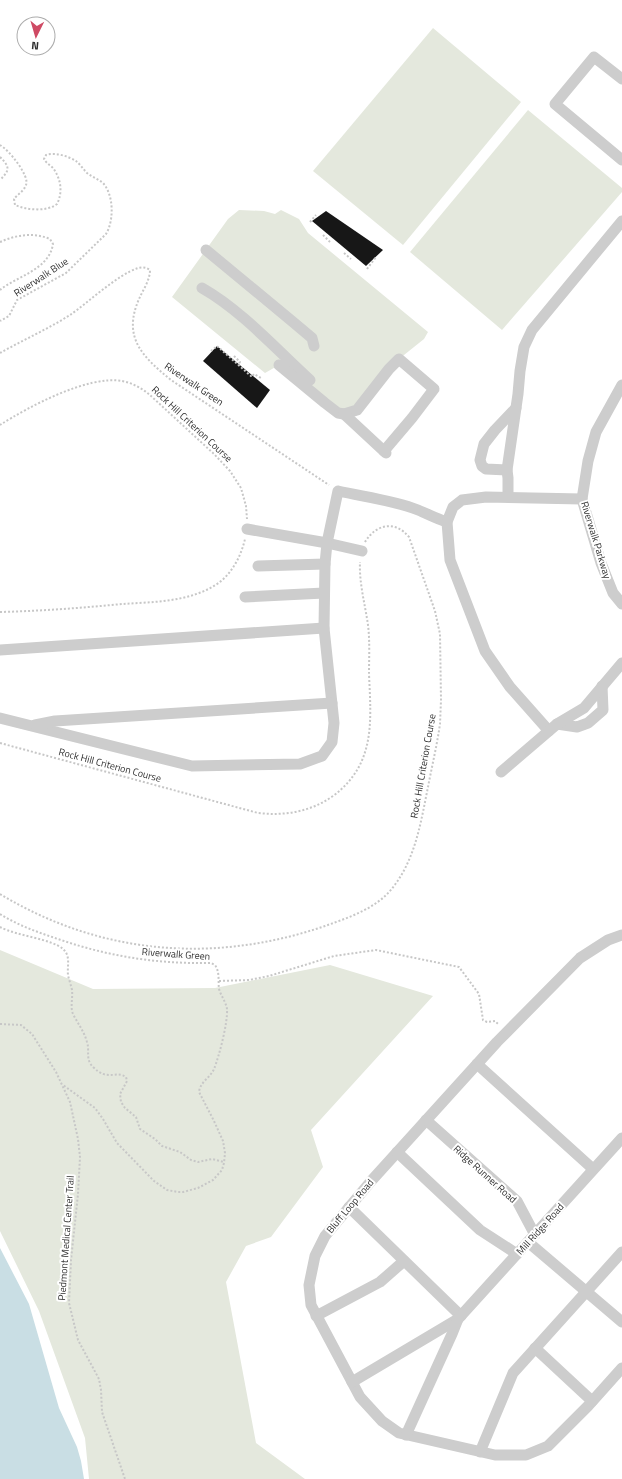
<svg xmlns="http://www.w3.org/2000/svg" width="622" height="1479" viewBox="0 0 622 1479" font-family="'Titillium Web',sans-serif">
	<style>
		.green { fill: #e4e8dd }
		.water { fill: #c9dee4 }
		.building { fill: #171717 }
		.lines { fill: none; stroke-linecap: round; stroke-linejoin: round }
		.path { stroke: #c7c7c7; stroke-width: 2; stroke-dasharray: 2 2; stroke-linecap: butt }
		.minor { stroke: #cdcdcd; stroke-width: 11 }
		.labels { text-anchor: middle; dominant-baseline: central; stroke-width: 4; stroke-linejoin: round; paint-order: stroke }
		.street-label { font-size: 10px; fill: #303030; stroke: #fff }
	</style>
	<rect width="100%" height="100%" fill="#fff"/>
	<g class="green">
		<path d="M433 28 521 102 403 245 313 171Z"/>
		<path d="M528 110 622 188V192L502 330 410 252Z"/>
		<path d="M239 210 264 211 275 214 281 210 299 219 308 233 428 332 424 339 399 359 357 410 344 414 279 365 265 373 172 297 228 219Z"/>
		<path d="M0 950 93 989 215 988 330 965 433 996 311 1130 323 1167 271 1237 246 1246 226 1282 256 1443 305 1479H89L85 1438 39 1311 0 1231Z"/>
	</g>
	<path class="water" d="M0 1248 29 1304 59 1408 77 1447 81 1461 84 1479H0Z"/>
	<g class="building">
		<path d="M326 211 383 250 366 266 312 221Z"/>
		<path d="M217 346 270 390 257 408 203 361Z"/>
	</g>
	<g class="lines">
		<g class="path">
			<path d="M0 145C9 150 30 176 26 185 24 191 17 195 14 199L15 205C26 210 47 212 57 204 63 192 61 179 53 168 50 165 46 163 44 159L46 155C55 152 68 156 76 161 80 164 83 169 87 173 92 177 98 179 103 183 114 195 114 221 106 234L66 273 17 300 9 316 0 321"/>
			<path d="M0 157C10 167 10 170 0 180"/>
			<path d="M310 222 316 215"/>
			<path d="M323 235 330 242"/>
			<path d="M0 242C16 235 33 232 50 239L53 244C49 270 17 276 0 290"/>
			<path d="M344 253 351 259"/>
			<path d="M367 269 376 257"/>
			<path d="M211 351 217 346 252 377 254 374 261 378"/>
			<path d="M0 353C23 340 48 329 70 315 89 302 117 275 138 268 142 267 146 267 150 270 150 280 143 290 139 299 122 338 143 357 171 380L329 485"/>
			<path d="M234 356 240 362 238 365"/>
			<path d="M0 425C28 407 88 375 122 381 133 383 143 389 151 396L214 454 230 471 241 488 246 506 247 519"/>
			<path d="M0 612C41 611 81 608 122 604 153 602 190 602 217 584 232 574 241 556 245 539"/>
			<path d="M0 743 258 813C285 816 310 812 333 796 376 764 371 721 369 674 369 658 370 641 368 625 365 604 359 583 360 562"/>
			<path d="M0 894C101 955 214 964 325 926 350 917 378 908 394 886 416 857 421 821 428 787 432 766 437 745 440 724L441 700 440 634 435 611 409 537C395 520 376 524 365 542"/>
			<path d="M0 914C19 926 40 933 61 940 111 957 159 964 211 963L215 965C220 972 218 981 219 989 221 996 226 1002 227 1009 228 1022 219 1057 214 1069 210 1078 200 1082 199 1092L214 1121 223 1141 225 1153 224 1163 222 1170 213 1180 198 1188 183 1192H178L167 1190 154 1181 117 1143 103 1119 95 1108 63 1085"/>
			<path d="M0 927C17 936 52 939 63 949 71 956 67 966 68 975 69 980 71 985 72 990 73 998 70 1007 73 1014 78 1024 84 1031 87 1042 90 1051 85 1059 93 1067 108 1082 115 1070 126 1077L127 1081 120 1094 121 1102 125 1108 136 1117 140 1129 155 1139 162 1146 180 1152 191 1160 198 1162 212 1159 224 1162"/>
			<path d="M219 981 249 980 269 976 334 956 376 950 459 967 479 994 483 1020 487 1022 495 1021 499 1025"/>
			<path d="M0 1024 21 1025 32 1034 56 1072 70 1102 78 1139 80 1157 78 1194 71 1260 69 1303 78 1340 99 1379 101 1390 102 1412 125 1479"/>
		</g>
		<g class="minor">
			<path d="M622 79 594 57 555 104 622 160"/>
			<path d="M206 250 293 322 312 338 314 346"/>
			<path d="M202 288C241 310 277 350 310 380"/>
			<path d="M279 365 325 403 338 413 344 414 357 410 389 369 399 359 434 389 412 418 384 451"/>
			<path d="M622 385 596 432 588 461 582 499 601 563 613 593 622 604"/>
			<path d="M344 414 386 453"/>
			<path d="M507 470 486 469 482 466 480 460 484 444 495 430 516 408"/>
			<path d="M508 497V478L507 470 518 394 520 371 524 347 532 330 622 221"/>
			<path d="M362 551 327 543 338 491C365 497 393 500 418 510 428 514 437 519 447 522"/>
			<path d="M258 566 325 564"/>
			<path d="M245 597 324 593"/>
			<path d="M0 650 324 628"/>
			<path d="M0 718 192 766 300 764 322 756 332 742 334 723 324 628 325 564 327 543 247 529"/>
			<path d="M557 724 577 727 588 723 603 710 602 686"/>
			<path d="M35 725 55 721 332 703"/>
			<path d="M549 731 510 687 485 651 450 560 447 522 453 507 462 500 486 497 582 499"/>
			<path d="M501 772 557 724 584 708 622 663"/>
			<path d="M622 935 608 940 580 958 497 1042 372 1180 325 1236 315 1256 309 1285 311 1305 360 1397 382 1421 399 1433 495 1455H526L548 1446 588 1406 622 1368"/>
			<path d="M477 1064 593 1169"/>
			<path d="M426 1120 517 1201 535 1235"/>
			<path d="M397 1152 480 1230 517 1254"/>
			<path d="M349 1207 461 1316"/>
			<path d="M528 1242 622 1322"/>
			<path d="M316 1316 380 1282 404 1261"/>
			<path d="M535 1348 592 1401"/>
			<path d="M352 1382 458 1319 622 1138"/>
			<path d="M406 1435 452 1334 458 1319"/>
			<path d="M480 1452 513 1373 622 1252"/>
		</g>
	</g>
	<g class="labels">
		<g class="street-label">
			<text transform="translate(41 277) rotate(-33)">Riverwalk Blue</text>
			<text transform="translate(194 384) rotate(34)">Riverwalk Green</text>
			<text transform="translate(192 424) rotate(43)">Rock Hill Criterion Course</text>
			<text transform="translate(596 540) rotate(73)">Riverwalk Parkway</text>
			<text transform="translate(110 765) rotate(15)">Rock Hill Criterion Course</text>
			<text transform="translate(423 766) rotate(-80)">Rock Hill Criterion Course</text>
			<text transform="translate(176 954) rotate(4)">Riverwalk Green</text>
			<text transform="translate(485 1174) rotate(42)">Ridge Runner Road</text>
			<text transform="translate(350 1206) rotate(-50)">Bluff Loop Road</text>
			<text transform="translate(540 1229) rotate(-48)">Mill Ridge Road</text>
			<text transform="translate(66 1238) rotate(-86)">Piedmont Medical Center Trail</text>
		</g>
	</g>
	<g transform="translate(36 36) rotate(185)"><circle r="19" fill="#ffffff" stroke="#acacac"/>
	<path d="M0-3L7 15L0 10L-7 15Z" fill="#cf4a64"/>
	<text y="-6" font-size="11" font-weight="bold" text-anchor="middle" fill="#303030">N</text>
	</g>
</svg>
